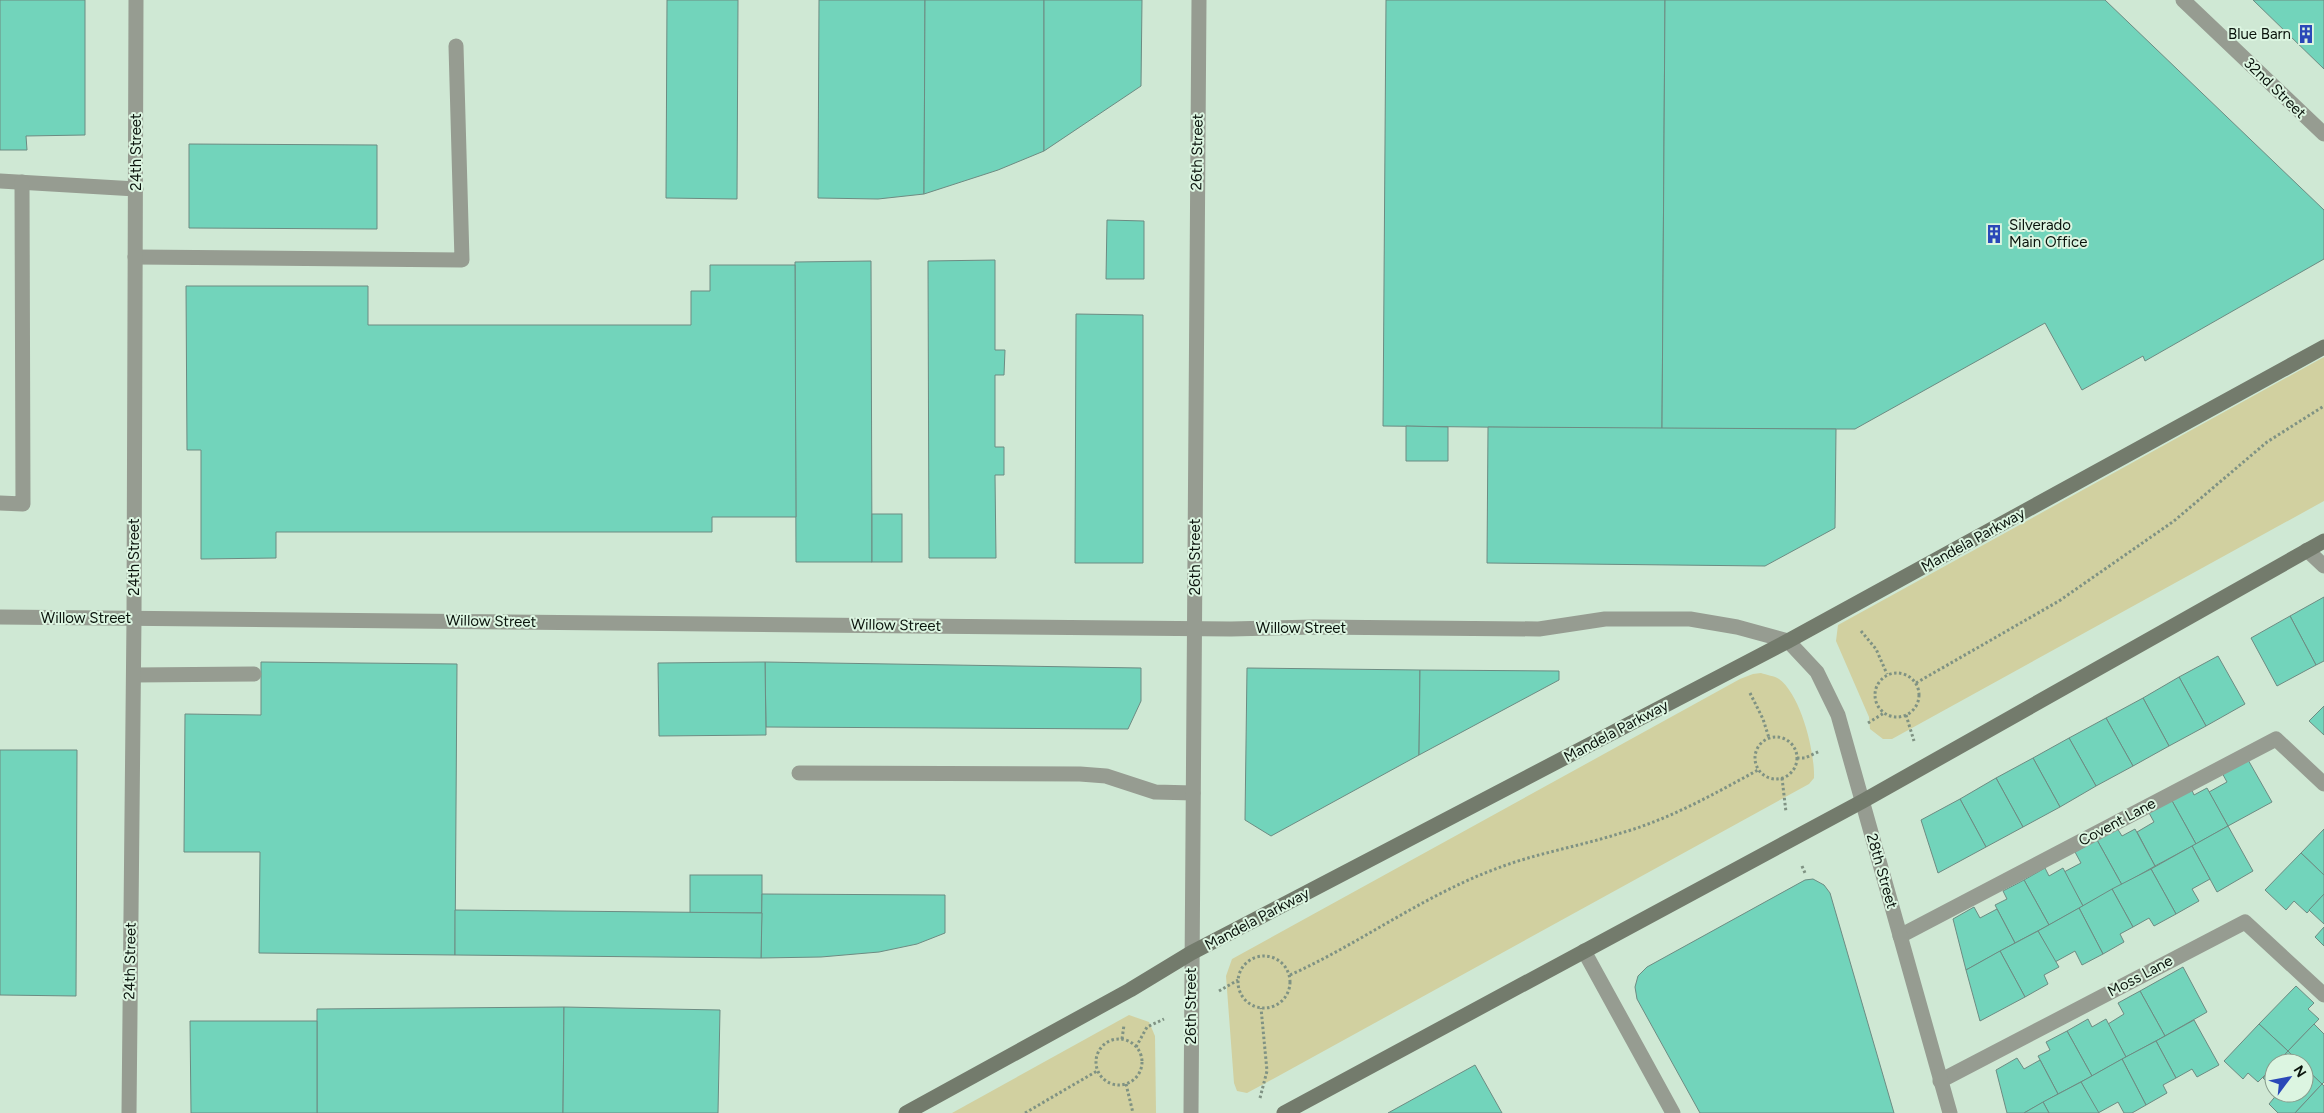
<svg xmlns="http://www.w3.org/2000/svg" width="2324" height="1113" viewBox="0 0 2324 1113" font-family="Figtree,sans-serif">
	<style>
		.green { fill: #d1d0a0 }
		.building { fill: #72d4bb; stroke: #6d8b82 }
		.lines { fill: none; stroke-linecap: round; stroke-linejoin: round }
		.path { stroke: #7f9283; stroke-width: 3; stroke-dasharray: 2.5 2.5; stroke-linecap: butt }
		.lane { stroke: #969c91; stroke-width: 15 }
		.street { stroke: #969c91; stroke-width: 15 }
		.secondary { stroke: #737b6c; stroke-width: 15 }
		.labels { text-anchor: middle; dominant-baseline: central; stroke-width: 4; stroke-linejoin: round; paint-order: stroke }
		.poi-label { font-size: 15px; fill: #0a130c; stroke: #dcf5e1; text-anchor: end }
		.street-label { font-size: 15px; fill: #0a130c; stroke: #dcf5e1 }
	</style>
	<rect width="100%" height="100%" fill="#cfe8d4"/>
	<g class="green">
		<path d="M2324 357V501L1892 739H1883L1870 729 1869 717 1836 641 1838 625Z"/>
		<path d="M1761 673C1766 675 1775 676 1779 679 1801 695 1815 752 1814 778L1809 784 1273 1079 1247 1093 1237 1091 1234 1083 1226 976 1232 959 1740 679 1753 674Z"/>
		<path d="M1129 1015 1149 1022 1155 1036 1156 1113H952Z"/>
	</g>
	<g class="building">
		<path d="M0 0H85V135L26 136 27 150H0Z"/>
		<path d="M667 0H738L737 199 666 198Z"/>
		<path d="M819 0H925L924 194 878 199 818 198Z"/>
		<path d="M925 0H1044V151L998 170 924 194Z"/>
		<path d="M1044 0H1142L1141 86 1044 151Z"/>
		<path d="M1386 0H1665L1662 429 1383 426Z"/>
		<path d="M1665 0H2105L2324 210V259L2145 361 2143 356 2082 390 2045 323 1855 429H1662Z"/>
		<path d="M2253 0H2324V69Z"/>
		<path d="M189 144 377 145V229L189 228Z"/>
		<path d="M1107 220 1144 221V279H1106Z"/>
		<path d="M995 260V350H1005L1004 375H995V447H1004V475H995L996 558H929L928 261Z"/>
		<path d="M871 261 872 562H796L795 262Z"/>
		<path d="M710 265H795L796 517H712V532H276V558L201 559V450H187L186 286H368V325H691V291H710Z"/>
		<path d="M1076 314 1143 315V563H1075Z"/>
		<path d="M1406 426 1448 427V461H1406Z"/>
		<path d="M1488 427 1836 429 1835 528 1765 566 1487 563Z"/>
		<rect x="872" y="514" width="30" height="48"/>
		<path d="M2324 597V661L2316 665 2290 616Z"/>
		<path d="M2290 616 2316 665 2277 686 2251 638Z"/>
		<path d="M2218 656 2245 704 2206 726 2179 677Z"/>
		<path d="M261 662 457 664 455 955 259 953 260 852H184L185 714 261 715Z"/>
		<path d="M765 662 1141 668V701L1128 729 766 727Z"/>
		<path d="M765 662 766 735 659 736 658 663Z"/>
		<path d="M1247 668 1420 670 1419 755 1271 836 1245 820Z"/>
		<path d="M1420 670 1559 671V680L1419 755Z"/>
		<path d="M2179 677 2206 726 2169 746 2143 698Z"/>
		<path d="M2143 698 2169 746 2133 766 2106 718Z"/>
		<path d="M2324 706V735L2309 721Z"/>
		<path d="M2106 718 2133 766 2096 786 2069 738Z"/>
		<path d="M2069 738 2096 786 2060 807 2033 758Z"/>
		<path d="M0 750H77L76 996 0 995Z"/>
		<path d="M2033 758 2060 807 2023 827 1996 778Z"/>
		<path d="M2247 758 2272 802 2228 826 2209 792 2227 782 2221 771Z"/>
		<path d="M1996 778 2023 827 1986 847 1960 799Z"/>
		<path d="M2191 788 2194 795 2207 788 2228 826 2196 844 2171 799Z"/>
		<path d="M1960 799 1986 847 1938 873 1921 820Z"/>
		<path d="M2171 799 2196 844 2155 866 2137 832 2154 822 2148 811Z"/>
		<path d="M2228 826 2253 871 2217 892 2192 846Z"/>
		<path d="M2117 828 2122 836 2135 829 2155 866 2122 885 2097 840Z"/>
		<path d="M2324 829V875L2301 853Z"/>
		<path d="M2097 840 2122 885 2083 906 2064 872 2081 863 2075 852Z"/>
		<path d="M2192 846 2210 879 2192 889 2199 901 2176 914 2151 869Z"/>
		<path d="M2301 853 2324 875V894L2307 913 2294 901 2286 910 2265 890Z"/>
		<path d="M2045 868 2049 876 2063 868 2083 906 2049 925 2024 880Z"/>
		<path d="M2151 869 2176 914 2154 926 2149 918 2133 927 2112 889Z"/>
		<rect x="690" y="875" width="72" height="38"/>
		<path d="M1813 879 1824 885 1830 893 1894 1113H1700L1637 999 1635 987 1638 976 1647 967 1805 880Z"/>
		<path d="M2024 880 2049 925 2015 943 1995 905 2007 899 2003 891Z"/>
		<path d="M2112 889 2133 927 2120 934 2124 942 2103 954 2079 908Z"/>
		<path d="M762 894 945 895V933L917 944 879 952 821 957 761 958Z"/>
		<path d="M2324 894V924L2309 910Z"/>
		<path d="M1974 907 1980 918 1997 909 2015 943 1966 970 1953 919Z"/>
		<path d="M2079 908 2103 954 2082 965 2075 951 2055 962 2038 931Z"/>
		<path d="M455 910 762 913 761 958 455 955Z"/>
		<path d="M2324 927V946L2315 937Z"/>
		<path d="M2038 931 2059 967 2044 975 2048 984 2025 997 2000 951Z"/>
		<path d="M2000 951 2025 997 1980 1021 1966 970Z"/>
		<path d="M2183 967 2207 1012 2165 1036 2140 991Z"/>
		<path d="M2296 986 2314 1003 2308 1009 2319 1019 2288 1051 2259 1024Z"/>
		<path d="M2140 991 2165 1036 2126 1057 2108 1024 2124 1014 2118 1003Z"/>
		<path d="M564 1007 563 1113H317V1009Z"/>
		<path d="M564 1007 720 1010 718 1113H563Z"/>
		<path d="M2088 1019 2092 1027 2106 1019 2126 1057 2092 1076 2067 1031Z"/>
		<path d="M2194 1020 2219 1065 2197 1077 2192 1069 2176 1078 2156 1041Z"/>
		<path d="M190 1021H317V1113H191Z"/>
		<path d="M2259 1024 2288 1051 2277 1063H2274V1066L2258 1082 2248 1073 2243 1079 2224 1061Z"/>
		<path d="M2314 1024 2324 1034V1082L2322 1084 2304 1067V1063H2300L2288 1051Z"/>
		<path d="M2067 1031 2092 1076 2058 1094 2038 1056 2050 1050 2046 1042Z"/>
		<path d="M2156 1041 2176 1078 2163 1085 2167 1093 2146 1105 2122 1059Z"/>
		<path d="M2288 1051 2300 1063H2277Z"/>
		<path d="M2017 1058 2024 1069 2040 1060 2058 1094 2024 1113H2007L1996 1070Z"/>
		<path d="M2122 1059 2146 1105 2132 1113H2124L2118 1102 2098 1113 2081 1082Z"/>
		<path d="M1475 1065 1502 1113H1388Z"/>
		<path d="M2274 1066V1089L2263 1078Z"/>
		<path d="M2304 1067 2322 1084 2295 1113H2278L2269 1104 2278 1093H2304Z"/>
		<path d="M2081 1082 2099 1113H2049L2043 1102Z"/>
		<path d="M2322 1084 2324 1086V1113H2295Z"/>
		<path d="M2043 1102 2049 1113H2024Z"/>
	</g>
	<g class="lines">
		<g class="path">
			<path d="M1861 631 1876 649 1887 674"/>
			<circle cx="1897" cy="695" r="22"/>
			<path d="M1916 683 2059 601 2174 521 2267 442 2324 406"/>
			<path d="M1750 693 1763 719 1769 738"/>
			<path d="M1906 715 1914 741"/>
			<path d="M1868 723 1884 713"/>
			<circle cx="1776" cy="758" r="21"/>
			<path d="M1797 758H1805L1820 751"/>
			<path d="M1782 778 1786 812"/>
			<path d="M1802 866 1805 873"/>
			<circle cx="1264" cy="982" r="26"/>
			<path d="M1290 975C1361 943 1424 895 1498 868 1537 853 1581 846 1621 833 1670 819 1714 794 1758 770"/>
			<path d="M1219 991 1238 980"/>
			<path d="M1122 1039 1124 1025"/>
			<circle cx="1119" cy="1062" r="23"/>
			<path d="M1136 1047 1147 1027 1164 1019"/>
			<path d="M1126 1084 1133 1113"/>
			<path d="M1260 1098 1267 1071 1261 1008"/>
			<path d="M1025 1113 1097 1071"/>
		</g>
		<g class="lane">
			<path d="M0 181 136 189"/>
			<path d="M135 257 462 260 456 46"/>
			<path d="M0 503 23 504 22 182"/>
			<path d="M2307 550 2324 566"/>
			<path d="M134 675 254 674"/>
			<path d="M799 773 1080 774 1106 776 1155 792 1193 793"/>
			<path d="M1900 936 2276 739 2324 784"/>
			<path d="M1584 951 1673 1113"/>
			<path d="M1940 1081 2245 922 2324 995"/>
		</g>
		<g class="street">
			<path d="M2183 0 2324 134"/>
			<path d="M0 617 1231 629 1314 627 1539 629 1605 619H1690L1737 627 1788 641 1817 672 1838 715 1950 1113"/>
			<path d="M129 1113 134 618 136 0"/>
			<path d="M1191 1113 1199 0"/>
		</g>
		<g class="secondary">
			<path d="M906 1113 1130 990 1191 953 1788 641 2324 347"/>
			<path d="M1284 1113 1863 801 2324 541"/>
		</g>
	</g>
	<defs>
		<g id="building-bare" transform="scale(1.5)"><path d="M-4-6H4V6H1V3H-1V6H-4ZM-2.5-4.3h1.7v1.8h-1.7ZM.8-4.3h1.7v1.8H.8ZM-2.5-1h1.7V.8h-1.7ZM.8-1h1.7V.8H.8Z" fill="#2948b8" stroke="#dcf5e1" stroke-width="2.5" paint-order="stroke"/></g>
	</defs>
	<g fill-rule="evenodd">
		<use href="#building-bare" x="2306" y="34"/>
		<use href="#building-bare" x="1994" y="234"/>
	</g>
	<g class="labels">
		<g class="poi-label">
			<text x="2291" y="34">Blue Barn</text>
			<text x="2009" y="225" text-anchor="start">Silverado<tspan x="2009" dy="17">Main Office</tspan></text>
		</g>
		<g class="street-label">
			<text transform="translate(2275 88) rotate(44)">32nd Street</text>
			<text transform="translate(136 152) rotate(-90)">24th Street</text>
			<text transform="translate(1197 152) rotate(-89)">26th Street</text>
			<text transform="translate(1973 540) rotate(-29)">Mandela Parkway</text>
			<text transform="translate(134 557) rotate(-90)">24th Street</text>
			<text transform="translate(1195 557) rotate(-90)">26th Street</text>
			<text x="86" y="618">Willow Street</text>
			<text transform="translate(491 621) rotate(1)">Willow Street</text>
			<text transform="translate(896 625) rotate(1)">Willow Street</text>
			<text x="1301" y="628">Willow Street</text>
			<text transform="translate(1616 731) rotate(-28)">Mandela Parkway</text>
			<text transform="translate(2117 822) rotate(-28)">Covent Lane</text>
			<text transform="translate(1882 871) rotate(74)">28th Street</text>
			<text transform="translate(1257 919) rotate(-28)">Mandela Parkway</text>
			<text transform="translate(130 961) rotate(-89)">24th Street</text>
			<text transform="translate(2140 976) rotate(-28)">Moss Lane</text>
			<text transform="translate(1191 1006) rotate(-90)">26th Street</text>
		</g>
	</g>
	<g transform="translate(2289 1078) rotate(58)"><circle r="24" fill="#dcf5e1" stroke="#889b8c"/>
	<path d="M0-4L9 19L0 12L-9 19Z" fill="#2948b8"/>
	<text y="-8" font-size="14" font-weight="bold" text-anchor="middle" fill="#0a130c">N</text>
	</g>
</svg>
